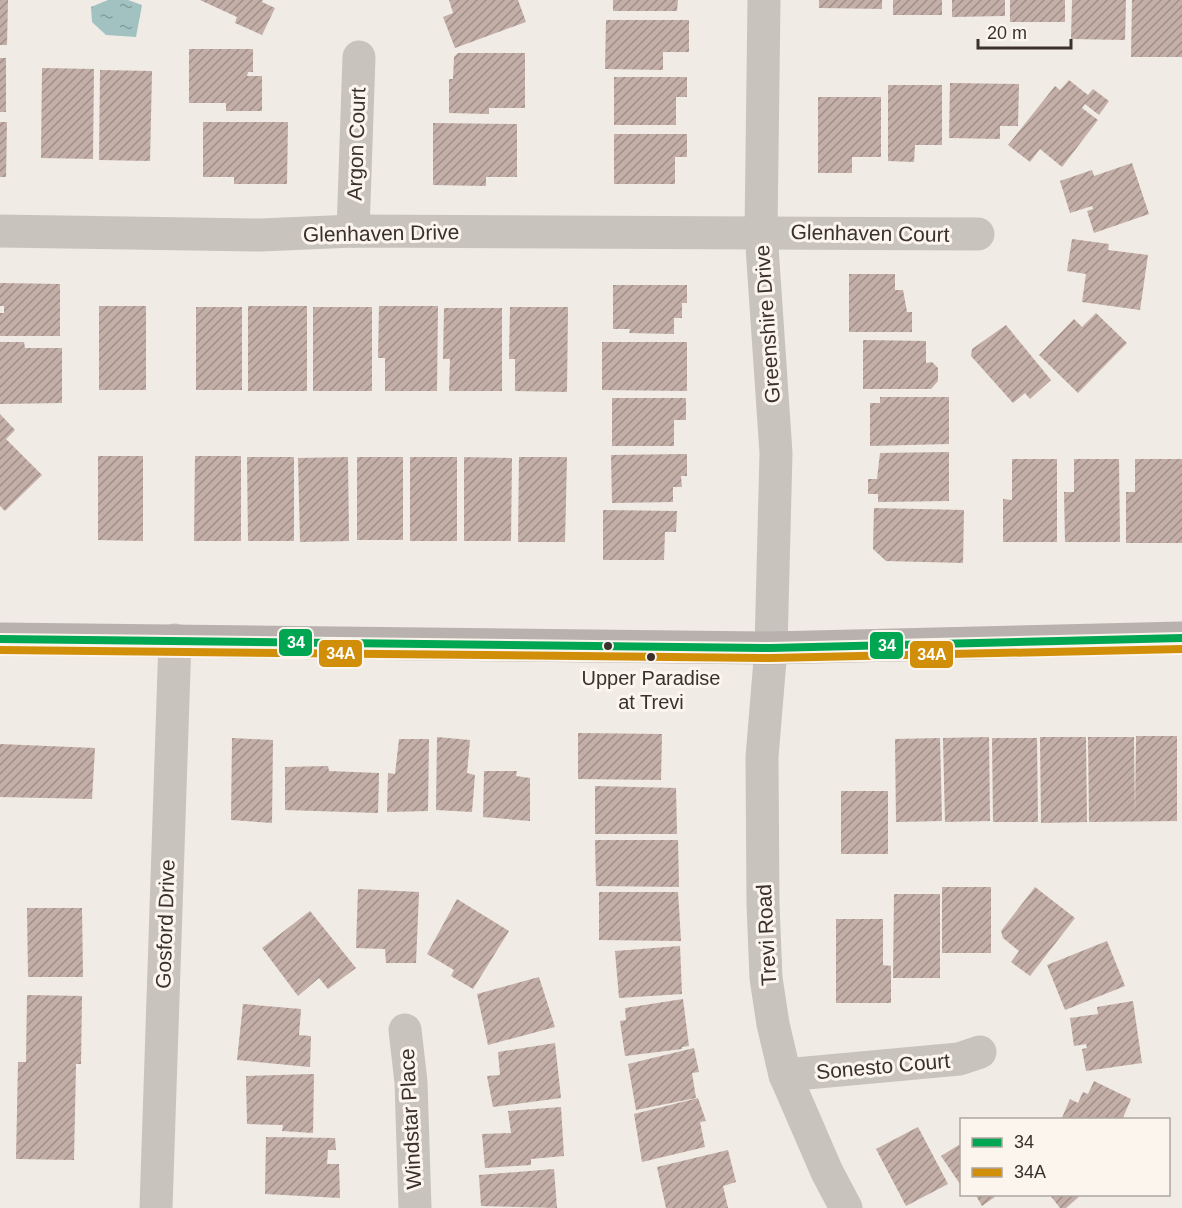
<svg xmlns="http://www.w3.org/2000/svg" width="1182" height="1208" viewBox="0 0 1182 1208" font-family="Arial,sans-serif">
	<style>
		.water { fill: url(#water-ripples) }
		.building { fill: url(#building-hatch) }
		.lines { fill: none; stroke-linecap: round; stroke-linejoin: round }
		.minor { stroke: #c9c3be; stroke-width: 33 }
		.major { stroke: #b8b1ad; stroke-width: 33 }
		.bus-1-casing { stroke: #fbf5ee; stroke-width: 12 }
		.bus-2-casing { stroke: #fbf5ee; stroke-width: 12 }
		.bus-1 { stroke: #00a651; stroke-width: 8 }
		.bus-2 { stroke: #d18e09; stroke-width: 8 }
		.bus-dot { fill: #3b302b; stroke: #fbf5ee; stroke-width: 2 }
		.labels { text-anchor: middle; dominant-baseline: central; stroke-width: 6; stroke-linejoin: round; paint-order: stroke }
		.bus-label { font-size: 20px; fill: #3b302b; stroke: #fbf5ee }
		.street-label { font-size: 21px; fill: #3b302b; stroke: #fbf5ee }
		.line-badge { stroke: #fbf5ee; stroke-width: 2 }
		.badge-label { font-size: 16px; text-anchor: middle; font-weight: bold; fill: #fff }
	</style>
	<defs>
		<pattern id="water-ripples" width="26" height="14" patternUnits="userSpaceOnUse" patternTransform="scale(1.5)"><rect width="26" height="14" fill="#a1c2c1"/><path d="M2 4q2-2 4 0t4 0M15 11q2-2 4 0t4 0" fill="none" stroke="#849e9d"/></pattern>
		<pattern id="building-hatch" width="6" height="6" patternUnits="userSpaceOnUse" patternTransform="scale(1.5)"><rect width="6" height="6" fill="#c3afa7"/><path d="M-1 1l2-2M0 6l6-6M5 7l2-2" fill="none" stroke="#a08f88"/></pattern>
	</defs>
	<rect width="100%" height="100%" fill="#f0ebe5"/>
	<path class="water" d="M108 0H128L142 5 136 37 106 35 92 22 91 7Z"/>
	<g class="building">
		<path d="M0 0H8L7 45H0Z"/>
		<path d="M200 0H263L262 2 275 8 262 35 235 23 237 17Z"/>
		<path d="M449 0H518L526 22 455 48 443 17 453 13Z"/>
		<path d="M613 0H678L677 11H613Z"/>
		<path d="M819 0H882V9L819 8Z"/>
		<rect x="893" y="0" width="49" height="15"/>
		<path d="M952 0H1005V16L952 17Z"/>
		<rect x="1010" y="0" width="55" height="22"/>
		<path d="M1072 0H1126L1125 40 1071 39Z"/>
		<path d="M1132 0H1182V57H1131Z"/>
		<path d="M606 20H689V52H663V70L605 69Z"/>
		<path d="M189 49H253V72H248L247 76H262V111H226V103H189Z"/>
		<path d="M458 53H525V108H489V114L449 113V79H453L454 57Z"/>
		<rect x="0" y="58" width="6" height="54"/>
		<path d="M42 68 94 69 93 159 41 158Z"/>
		<path d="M100 70 152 71 150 161 99 160Z"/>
		<path d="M614 77H687V97H676V125H614Z"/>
		<path d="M1069 80 1088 95 1093 89 1109 101 1099 115 1085 104 1082 108 1098 120 1062 167 1040 149 1030 162 1008 145 1055 86 1060 90Z"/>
		<path d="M950 83 1019 84 1018 126H1000V139L949 138Z"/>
		<path d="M888 85H942V145H915L914 162 888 161Z"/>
		<path d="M818 97H881V157H852V173H818Z"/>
		<path d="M0 122H7L6 177H0Z"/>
		<path d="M203 122H288L287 184H234V177H203Z"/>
		<path d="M433 123 517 124V177H486V186L433 185Z"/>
		<path d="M614 134H687V157H675V184H614Z"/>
		<path d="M1132 163 1149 214 1094 233 1087 211 1093 209 1092 206 1070 213 1060 181 1092 170 1094 176Z"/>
		<path d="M1072 239 1109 244 1108 250 1148 255 1140 310 1082 302 1086 274 1067 271Z"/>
		<path d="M849 274H895V290H903L907 312H912V332H849Z"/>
		<path d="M0 283 60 284V336H0V313H4V306H0Z"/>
		<path d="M613 285H687V303H682V318H674V334L629 333 630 329H613Z"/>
		<rect x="99" y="306" width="47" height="84"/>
		<rect x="248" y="306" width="59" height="85"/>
		<path d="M379 306H438L437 391H385V358H378Z"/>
		<rect x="196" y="307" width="46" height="83"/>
		<rect x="313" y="307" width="59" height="84"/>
		<path d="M510 307H568L567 392 515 391V359H509Z"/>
		<path d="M444 308H502V391H449L450 359H443Z"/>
		<path d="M1096 313 1127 343 1078 393 1039 355 1074 319 1082 327Z"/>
		<path d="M1006 325 1051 380 1030 399 1025 393 1013 403 971 356 972 349Z"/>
		<path d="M863 340 926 341V363L932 362 938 368V381L931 389H863Z"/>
		<path d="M0 342H24L25 348H62V403L0 404Z"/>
		<path d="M602 342H687V391L602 390Z"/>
		<path d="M880 397H949V444L870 446V403H880Z"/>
		<path d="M612 398H686V420H674V446H612Z"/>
		<path d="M0 414 15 430 6 439 42 475 5 511 0 506Z"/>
		<path d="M949 452V501L878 502V494H868V479H877L880 453Z"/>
		<path d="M687 454V476H681L682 487H673V502L612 503 611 455Z"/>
		<path d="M98 456H143V541L98 540Z"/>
		<path d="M195 456H241V541H194Z"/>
		<path d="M247 457H294V541H248Z"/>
		<path d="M348 457 349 541 300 542 298 458Z"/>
		<rect x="357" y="457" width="46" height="83"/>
		<rect x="410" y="457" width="47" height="84"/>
		<path d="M464 457 512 458 511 541H464Z"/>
		<path d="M519 457H567L565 542H518Z"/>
		<path d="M1012 459H1057V542H1003V499L1012 500Z"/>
		<path d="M1074 459H1119L1120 542H1065L1064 492H1074Z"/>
		<path d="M1135 459H1182V543H1126V492H1135Z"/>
		<path d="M874 508 964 510 963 563 886 561 873 549Z"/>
		<path d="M603 510 677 511 676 532H665L664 560H603Z"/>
		<path d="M578 733 662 734 661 780 578 779Z"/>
		<path d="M1136 736H1177V821L1089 822 1088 737H1134L1135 817Z"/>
		<path d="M437 737 470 740 467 773 475 775 472 812 436 810Z"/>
		<path d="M989 737 990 821 945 822 943 738Z"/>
		<path d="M1040 737H1086L1087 822 1041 823Z"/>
		<path d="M232 738 273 740 272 823 231 820Z"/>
		<path d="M940 738 942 821 896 822 895 739Z"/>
		<path d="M992 738H1037L1038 822H993Z"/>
		<path d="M399 739H429L428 811 387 812 388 773 395 774Z"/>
		<path d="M0 744 95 748 92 799 0 797Z"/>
		<path d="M328 766 329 771 379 773 378 813 285 810V767Z"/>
		<path d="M484 771H517L516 776 530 778V821L483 817Z"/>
		<path d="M595 786 676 788 677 834H595Z"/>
		<rect x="841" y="791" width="47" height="63"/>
		<path d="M595 840H678L679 887 596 886Z"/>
		<rect x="942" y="887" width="49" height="66"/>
		<path d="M1035 887 1075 918 1030 976 1011 962 1019 951 1003 938 1001 931Z"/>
		<path d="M358 889 419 892 416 963H386L385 949 356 948Z"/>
		<path d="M599 892H678L681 941 599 940Z"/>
		<path d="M894 894H940V978H893Z"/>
		<path d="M457 899 509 931 473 989 451 976 454 970 427 954Z"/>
		<path d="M27 908H82L83 977H28Z"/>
		<path d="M310 911 356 968 328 989 319 978 298 996 262 948Z"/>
		<path d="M836 919H883V965L891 966V1003H836Z"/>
		<path d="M1107 941 1125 986 1065 1010 1047 965Z"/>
		<path d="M680 946 682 994 619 998 615 951Z"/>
		<path d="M539 977 555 1027 488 1045 477 994Z"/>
		<path d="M27 995 82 996 81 1064H76L74 1160 16 1159 18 1062H26Z"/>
		<path d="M683 999 689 1046 682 1047V1049L625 1056 620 1021 626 1020 625 1008Z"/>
		<path d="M1133 1001 1142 1063 1086 1071 1082 1049 1087 1048 1086 1044 1074 1046 1070 1018 1098 1014 1097 1007Z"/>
		<path d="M243 1004 301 1009 299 1035 311 1036 310 1067 237 1060Z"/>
		<path d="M555 1043 561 1098 493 1107 487 1076 500 1075 498 1052Z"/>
		<path d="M694 1048 699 1072 692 1073 696 1098 636 1110 628 1064Z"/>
		<path d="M314 1074 313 1133 282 1131 283 1125 247 1124 246 1076Z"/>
		<path d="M1094 1081 1131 1099 1122 1120H1061L1070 1099 1078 1103 1083 1092 1088 1094Z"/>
		<path d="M698 1098 706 1121 700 1122 705 1147 642 1162 634 1114Z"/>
		<path d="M561 1107 564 1156 531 1159V1165L485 1168 482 1134 511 1133 508 1111Z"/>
		<path d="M918 1127 948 1184 906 1206 876 1149Z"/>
		<path d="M266 1137 335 1138 336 1150H328L327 1164H339L340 1198 265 1194Z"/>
		<path d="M962 1143V1183L960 1184 941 1156Z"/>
		<path d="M728 1150 736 1182 723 1186 728 1208H666L657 1167Z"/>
		<path d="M554 1169 557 1208 481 1206 479 1175Z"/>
		<path d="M975 1194H999L982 1206Z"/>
		<path d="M1049 1194H1082L1066 1208H1060Z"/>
	</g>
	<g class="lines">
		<g class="minor">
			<path d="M764 0 761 232 776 453 771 648 762 757 763 904 766 978 773 1024 785 1075 827 1172 846 1208"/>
			<path d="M0 231 261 235 353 231 978 234"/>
			<path d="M353 231 359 57"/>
			<path d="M405 1030 411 1082 415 1208"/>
			<path d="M785 1075 959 1059 980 1052"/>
			<path d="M156 1208 175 640"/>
		</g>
		<path class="major" d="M0 639 771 648 1182 638"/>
		<g class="bus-1-casing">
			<path id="bus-1" d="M0 639 771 648 1182 638"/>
		</g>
		<g class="bus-2-casing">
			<path id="bus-2" d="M0 650 771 658 1182 649"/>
		</g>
		<use href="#bus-1" class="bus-1"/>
		<use href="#bus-2" class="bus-2"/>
	</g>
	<g class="bus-dot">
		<circle cx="608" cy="646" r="5"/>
		<circle cx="651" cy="657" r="5"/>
	</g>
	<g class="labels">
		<g class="bus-label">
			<text x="651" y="678">Upper Paradise<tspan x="651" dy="24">at Trevi</tspan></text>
		</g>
		<g class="street-label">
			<text transform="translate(356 144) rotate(-88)">Argon Court</text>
			<text transform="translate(381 233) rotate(-1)">Glenhaven Drive</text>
			<text transform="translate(870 233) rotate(1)">Glenhaven Court</text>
			<text transform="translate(767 324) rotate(-94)">Greenshire Drive</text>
			<text transform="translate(165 924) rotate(-88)">Gosford Drive</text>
			<text transform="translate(766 935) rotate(-93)">Trevi Road</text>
			<text transform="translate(883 1066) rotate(-5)">Sonesto Court</text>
			<text transform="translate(410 1119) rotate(-93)">Windstar Place</text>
		</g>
	</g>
	<g class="line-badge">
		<rect x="278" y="628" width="35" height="29" rx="6" fill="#00a651"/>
		<rect x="869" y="631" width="35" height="29" rx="6" fill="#00a651"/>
		<rect x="318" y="639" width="45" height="29" rx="6" fill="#d18e09"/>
		<rect x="909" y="640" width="45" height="29" rx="6" fill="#d18e09"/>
	</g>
	<g class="badge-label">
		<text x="296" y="648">34</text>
		<text x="887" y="651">34</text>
		<text x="341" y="659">34A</text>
		<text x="932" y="660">34A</text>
	</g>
	<rect x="960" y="1118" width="210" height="78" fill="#fbf5ee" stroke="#aea6a0" stroke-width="1.5"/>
	<rect x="972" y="1138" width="30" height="9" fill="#00a651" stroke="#aea6a0" stroke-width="1.5"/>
	<text x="1014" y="1148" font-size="18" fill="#3b302b">34</text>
	<rect x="972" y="1168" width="30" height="9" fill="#d18e09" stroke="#aea6a0" stroke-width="1.5"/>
	<text x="1014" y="1178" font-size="18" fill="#3b302b">34A</text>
	<path d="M978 39v9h93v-9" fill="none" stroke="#3b302b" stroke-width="3"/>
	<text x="987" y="39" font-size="18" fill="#3b302b" stroke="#fbf5ee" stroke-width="4.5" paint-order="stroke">20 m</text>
</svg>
